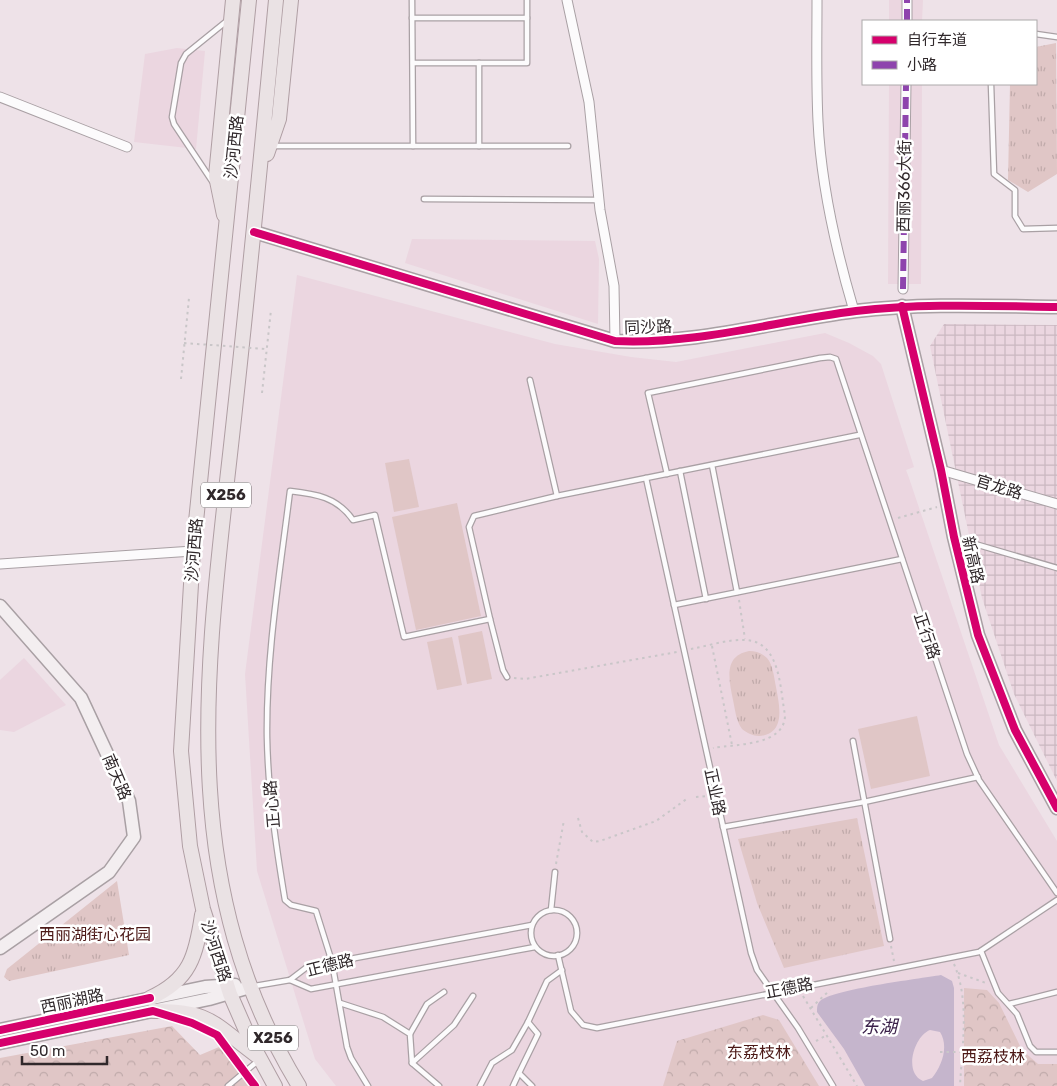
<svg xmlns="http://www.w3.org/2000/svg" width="1057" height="1086" viewBox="0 0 1057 1086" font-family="Rubik,'Noto Sans SC',sans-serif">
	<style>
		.built { fill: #ebd6e0 }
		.industrial { fill: url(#industrial-grid) }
		.grass { fill: url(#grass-tufts) }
		.forest { fill: url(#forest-crowns) }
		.pitch { fill: #e0c6c6 }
		.water { fill: #c5b5cc; fill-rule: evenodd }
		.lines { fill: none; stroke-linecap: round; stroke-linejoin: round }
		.lane-casing { stroke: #a9a0a4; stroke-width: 7 }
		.street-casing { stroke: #a9a0a4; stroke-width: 11 }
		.secondary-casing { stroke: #a9a0a4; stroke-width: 15 }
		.primary-casing { stroke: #af9ea3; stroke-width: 16 }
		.path { stroke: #c9c6c8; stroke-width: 2; stroke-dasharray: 2.5 4; stroke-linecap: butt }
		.lane { stroke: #fcfbfc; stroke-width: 4.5 }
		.street { stroke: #fcfbfc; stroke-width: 9 }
		.secondary { stroke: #f3eef0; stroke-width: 12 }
		.primary { stroke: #eae2e4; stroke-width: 14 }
		.path-bridge { stroke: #c9c6c8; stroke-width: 2; stroke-dasharray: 2.5 4; stroke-linecap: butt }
		.quiet { stroke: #8e44ad; stroke-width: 6; stroke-dasharray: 12 6; stroke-linecap: butt }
		.cycleway-casing { stroke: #fff; stroke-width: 11 }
		.cycleway { stroke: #d6006c; stroke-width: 8 }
		.labels { text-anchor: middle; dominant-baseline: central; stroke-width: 5; stroke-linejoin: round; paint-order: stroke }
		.shield { fill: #fff; stroke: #6e686b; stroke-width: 1 }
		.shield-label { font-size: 15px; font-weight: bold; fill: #30282b }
		.street-label { font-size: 16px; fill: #30282b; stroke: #fff }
		.park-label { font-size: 16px; fill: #4c1917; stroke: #fff }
		.water-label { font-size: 18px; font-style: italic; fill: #3a2049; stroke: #fff }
	</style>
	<defs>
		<pattern id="industrial-grid" width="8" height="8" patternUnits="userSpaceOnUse" patternTransform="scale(1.25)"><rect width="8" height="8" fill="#ebd6e0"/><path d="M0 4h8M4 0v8" fill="none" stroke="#cab8c0"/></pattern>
		<pattern id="grass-tufts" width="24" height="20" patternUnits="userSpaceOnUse" patternTransform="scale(1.25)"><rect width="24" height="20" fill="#e0c6c6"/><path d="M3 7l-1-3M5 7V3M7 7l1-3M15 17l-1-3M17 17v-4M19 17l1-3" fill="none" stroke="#c0aaaa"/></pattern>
		<pattern id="forest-crowns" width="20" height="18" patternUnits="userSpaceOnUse" patternTransform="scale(1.25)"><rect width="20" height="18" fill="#e0c6c6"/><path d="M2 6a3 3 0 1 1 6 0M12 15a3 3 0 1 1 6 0" fill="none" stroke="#c0aaaa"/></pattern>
	</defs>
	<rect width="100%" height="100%" fill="#eee2e8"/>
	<g class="built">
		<path d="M889 0H923L922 21H889Z"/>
		<path d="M177 48 205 51 196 149 134 142 145 54Z"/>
		<path d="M889 84H922L921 284H888Z"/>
		<path d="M412 239 595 241 599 259 598 324 405 263Z"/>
		<path d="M297 275 555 344 631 357 676 362 825 333 849 343 873 356 881 364 914 467 906 470 909 478 999 745 1057 841V1086H336L315 1059 257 871 245 674Z"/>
		<path d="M24 658 66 705 14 732 0 730V680Z"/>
	</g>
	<path class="industrial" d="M944 324 1057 325V781L1014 694 982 598 930 346Z"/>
	<g class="grass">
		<path d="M1056 43 1057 174 1028 192 1008 180 1010 84H1036V47Z"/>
		<path d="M749 651C756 651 762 653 767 658 773 665 774 677 776 687 779 704 787 734 759 736 753 736 747 733 742 729 736 721 735 709 733 700 729 680 723 656 749 651Z"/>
		<path d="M857 818 884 946 784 968 757 903 738 839Z"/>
		<path d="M117 881 129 955 9 981 4 977 7 969Z"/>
	</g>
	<g class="forest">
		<path d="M964 988 987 990 999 1003 1022 1050 1038 1064H1057V1086H964Z"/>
		<path d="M763 1015 779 1020 819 1086H663L677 1041Z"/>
		<path d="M172 1026 200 1055 219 1047 252 1086H0V1058Z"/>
	</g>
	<g class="pitch">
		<path d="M409 459 419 507 394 512 385 463Z"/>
		<path d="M457 503 481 616 416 630 392 517Z"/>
		<path d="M482 631 492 679 467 684 458 636Z"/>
		<path d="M452 637 462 685 437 690 427 642Z"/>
		<path d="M917 716 930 776 871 789 858 729Z"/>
	</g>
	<path class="water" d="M941 975 952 981 954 988V1086H865L844 1049 817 1012C817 1008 817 1004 820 1001 834 989 918 979 941 975ZM930 1030 940 1032C949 1046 942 1066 932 1078L923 1081C903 1073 914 1036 930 1030Z"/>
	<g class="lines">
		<g class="lane-casing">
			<g id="lane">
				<path d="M412 0 413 146"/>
				<path d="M412 18H527"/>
				<path d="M1036 34 1057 37"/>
				<path d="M413 63H527V0"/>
				<path d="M479 63V146"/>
				<path d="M991 84 994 174 1015 190V216L1023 229 1057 228"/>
				<path d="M272 146H568"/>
				<path d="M212 181 174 124 172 117 181 63 186 54 228 20"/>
				<path d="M424 199 599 200"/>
				<path d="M530 380 557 496"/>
				<path d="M712 465 737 592"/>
				<path d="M680 471 706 599"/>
				<path d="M667 474 648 393 820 358 830 357 836 359 967 754 979 780 1057 893"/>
				<path d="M646 478 751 953 757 970 798 1028 833 1086"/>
				<path d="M958 539 1057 568"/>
				<path d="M674 605 902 559"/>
				<path d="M490 619 503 670 507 677"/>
				<path d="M853 741 890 939"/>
				<path d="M723 827 864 802 978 777"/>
				<circle cx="554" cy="933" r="23"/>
				<path d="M551 910 555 872"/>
				<path d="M981 951 998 993 1017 1014 1030 1046 1036 1052H1057"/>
				<path d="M558 955 571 1011 583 1025 597 1028 979 952 1057 900"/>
				<path d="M290 980 311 989 535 947"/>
				<path d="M255 986 290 980 307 967 532 925"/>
				<path d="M340 1003 383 1017 410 1034 412 1063 439 1086"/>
				<path d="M1009 1004 1057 992"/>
				<path d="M528 1022 538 1034 519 1073 532 1086"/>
				<path d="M410 1034 427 1004 444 992"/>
				<path d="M412 1063 454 1025 473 996"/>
				<path d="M228 1086 259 1060"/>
				<path d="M368 1086 351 1058 347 1047 332 962 316 911 291 905 285 900C276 846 268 792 267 737 266 655 280 572 290 491 316 494 337 497 353 520L375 515 404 637 490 619 469 527 474 516 557 496 859 435"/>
				<path d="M480 1086 492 1063 512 1050 528 1022 547 981 562 970"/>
				<path d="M513 1086 519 1073"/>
			</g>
		</g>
		<g class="street-casing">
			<g id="street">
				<path d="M567 0 589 102 600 210 614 286 615 341"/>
				<path d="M817 0C817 40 816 81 818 121 821 186 836 250 854 311"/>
				<path d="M907 21V0"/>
				<path d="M0 97 127 147"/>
				<path d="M903 289 906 84"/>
				<path d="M941 470 1057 504"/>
				<path d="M0 564 193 551"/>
			</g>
		</g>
		<g class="secondary-casing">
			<g id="secondary">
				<path d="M254 232 615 341C696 345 775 321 856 311 922 303 990 306 1057 307"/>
				<path d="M902 306 941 470 954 537 978 635 1015 730 1057 808"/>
				<path d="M0 606 81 698 129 801 134 837 109 872 0 948"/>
				<path d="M0 1030 205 987 235 985"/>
				<path d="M0 1043 209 999 250 987"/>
			</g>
		</g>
		<g class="primary-casing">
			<g id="primary">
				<path d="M249 0 193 551 181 751 190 846 203 909 230 994 251 1042 275 1086"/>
				<path d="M276 0C263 137 250 273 235 409 210 645 168 871 299 1086"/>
				<path d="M267 154 279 119 291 0"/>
				<path d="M224 215 216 176 233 0"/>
				<path d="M150 998C190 980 196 956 202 915"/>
				<path d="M153 1011C210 1010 214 1024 256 1055"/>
			</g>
		</g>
		<g class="path">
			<path d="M181 379 189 298"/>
			<path d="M262 393 271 310"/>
			<path d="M898 518 937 507"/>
			<path d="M739 600 745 639"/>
			<path d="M712 646 732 745"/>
			<path d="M691 649C708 646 728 639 745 640 781 641 780 690 785 715 785 746 736 744 713 748"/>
			<path d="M514 678 525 679 677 652"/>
			<path d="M696 797 708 796"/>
			<path d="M578 818 582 832 593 842 600 841 656 821 688 798"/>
			<path d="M556 864 564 820"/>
			<path d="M891 946 894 961"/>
			<path d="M954 964C970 1001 962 1046 960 1086"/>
			<path d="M958 973 986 983"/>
			<path d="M803 996 857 1086"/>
			<path d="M811 1008 830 990"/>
			<path d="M816 1041 827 1035"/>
			<path d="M940 1052H962"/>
		</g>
		<use href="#lane" class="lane"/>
		<use href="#street" class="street"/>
		<use href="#secondary" class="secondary"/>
		<use href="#primary" class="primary"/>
		<path class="path-bridge" d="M184 343 266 349"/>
		<g class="quiet">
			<path d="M907 21V0"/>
			<path d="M903 289 906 84"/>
		</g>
		<g class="cycleway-casing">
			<g id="cycleway">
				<path d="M254 232 615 341C696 345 775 321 856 311 922 303 990 306 1057 307"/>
				<path d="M902 306 941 470 954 537 978 635 1015 730 1057 808"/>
				<path d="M0 1030 150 998"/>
				<path d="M0 1043 153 1011 192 1023 217 1035 255 1086"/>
			</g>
		</g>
		<use href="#cycleway" class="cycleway"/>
	</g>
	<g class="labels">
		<g class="shield">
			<rect x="201" y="482.5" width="50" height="25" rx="4"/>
			<rect x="248" y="1025.5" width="50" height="25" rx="4"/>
		</g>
		<g class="shield-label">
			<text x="226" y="495">X256</text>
			<text x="273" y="1038">X256</text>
		</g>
		<g class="street-label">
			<text transform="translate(234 147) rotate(-84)">沙河西路</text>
			<text transform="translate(904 186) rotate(-89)">西丽366大街</text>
			<text transform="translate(648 327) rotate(-2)">同沙路</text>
			<text transform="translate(999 487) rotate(17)">官龙路</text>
			<text transform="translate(194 550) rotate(-85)">沙河西路</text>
			<text transform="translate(973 560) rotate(77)">新高路</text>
			<text transform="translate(927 636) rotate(71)">正行路</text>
			<text transform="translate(117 777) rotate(67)">南天路</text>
			<text transform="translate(715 792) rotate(78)">正业路</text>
			<text transform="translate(272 804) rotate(-95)">正心路</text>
			<text transform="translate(216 951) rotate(72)">沙河西路</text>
			<text transform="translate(330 965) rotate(-14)">正德路</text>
			<text transform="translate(789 988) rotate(-11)">正德路</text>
			<text transform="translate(72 1001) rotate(-12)">西丽湖路</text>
		</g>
		<g class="park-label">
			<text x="95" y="934">西丽湖街心花园</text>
			<text x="759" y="1052">东荔枝林</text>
			<text x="993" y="1056">西荔枝林</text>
		</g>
		<g class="water-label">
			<text x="879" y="1027">东湖</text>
		</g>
	</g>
	<rect x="862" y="20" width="175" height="65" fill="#ffffff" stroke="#aca9aa"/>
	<rect x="872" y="36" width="25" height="8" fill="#d6006c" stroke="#aca9aa"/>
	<text x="907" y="45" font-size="15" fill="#30282b">自行车道</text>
	<rect x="872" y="61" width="25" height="8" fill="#8e44ad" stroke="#aca9aa"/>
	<text x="907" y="70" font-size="15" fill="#30282b">小路</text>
	<path d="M22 1056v8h85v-8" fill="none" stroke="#30282b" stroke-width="2.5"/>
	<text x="30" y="1056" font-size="15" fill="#30282b" stroke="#ffffff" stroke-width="4" paint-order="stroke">50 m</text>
</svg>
